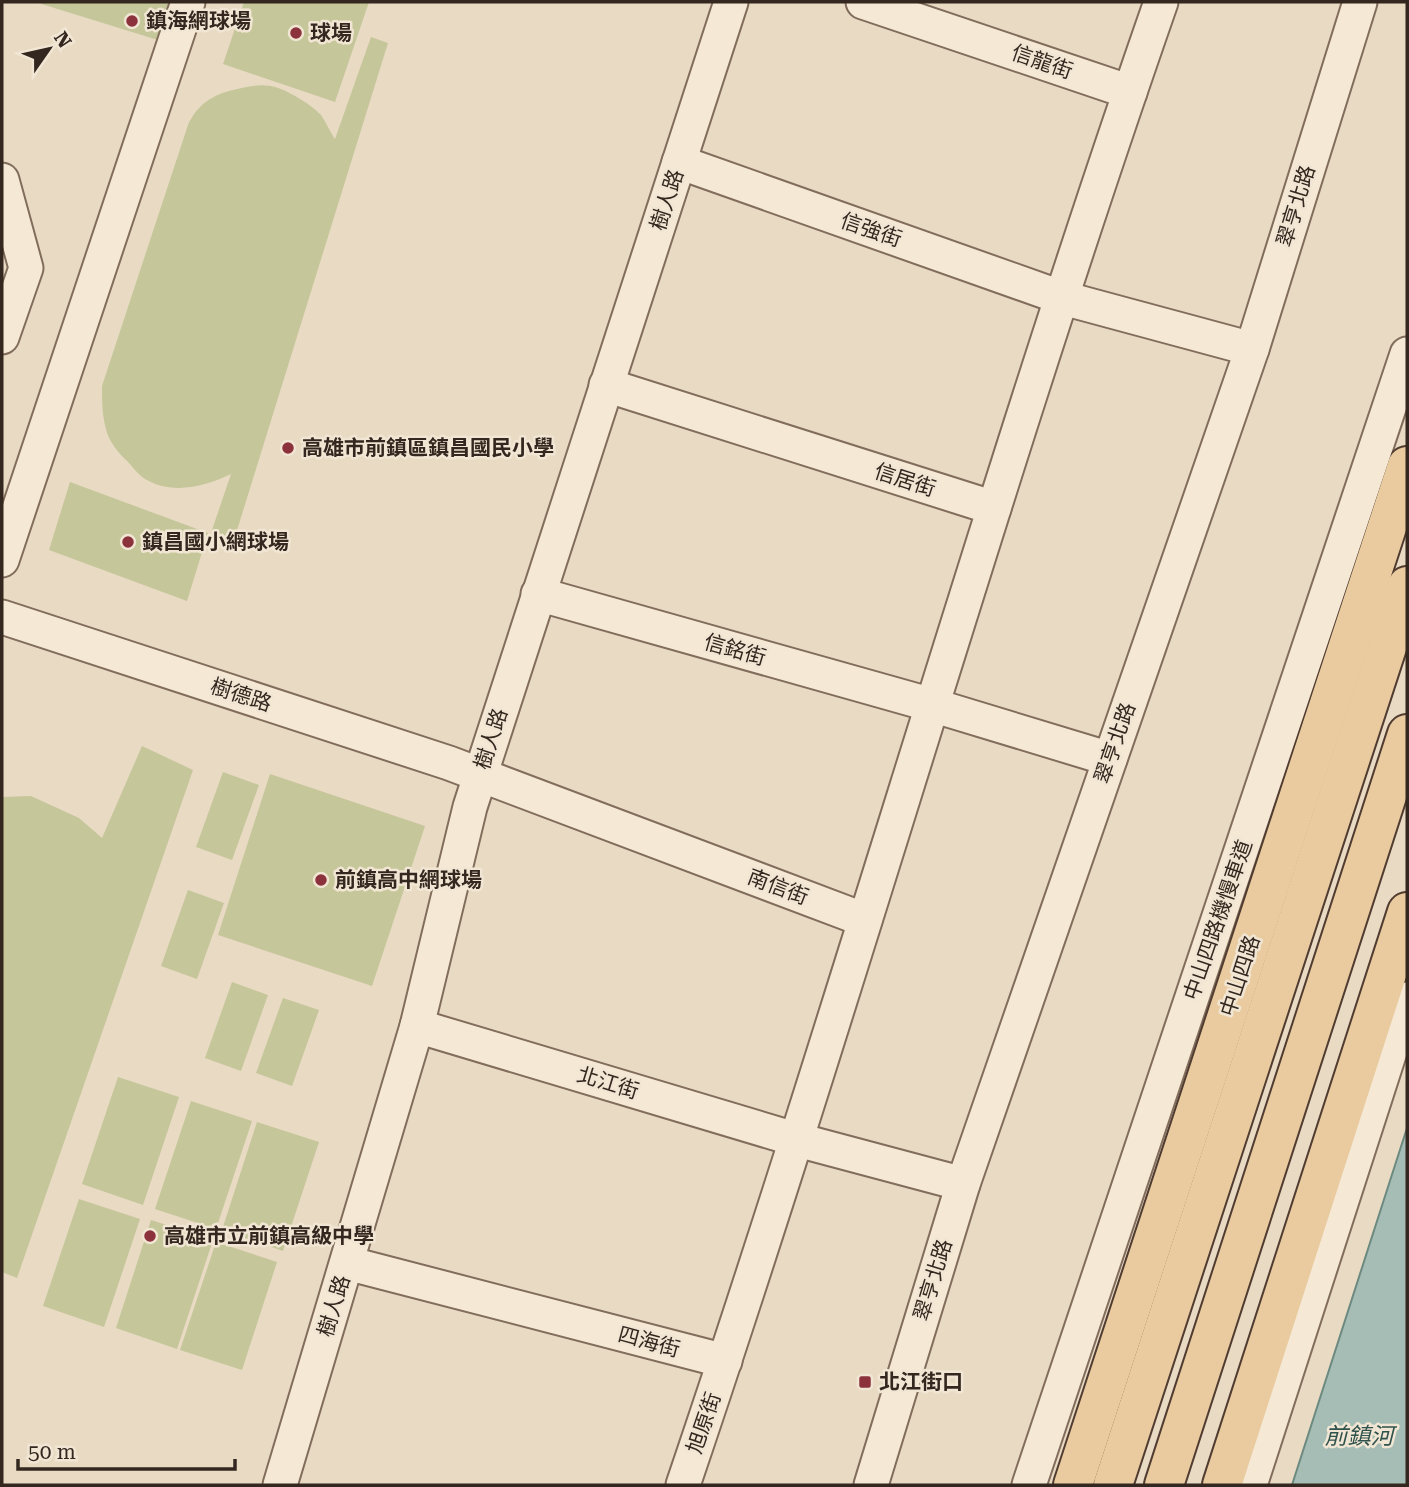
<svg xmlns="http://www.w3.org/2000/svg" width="1409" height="1487" viewBox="0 0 1409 1487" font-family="'Roboto Serif','Noto Sans TC',serif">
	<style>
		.green { fill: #c5c699 }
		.water { fill: #a5bdb4; stroke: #6d8a80; stroke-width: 2 }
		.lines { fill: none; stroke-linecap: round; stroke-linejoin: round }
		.minor-casing { stroke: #826d5c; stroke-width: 37 }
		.major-casing { stroke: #503c30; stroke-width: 42 }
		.minor { stroke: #f5e9d6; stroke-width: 33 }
		.major { stroke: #e9cb9f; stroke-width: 38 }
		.poi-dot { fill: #8b323c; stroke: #f1e6d3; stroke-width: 2.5 }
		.labels { text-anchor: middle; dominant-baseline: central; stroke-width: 5; stroke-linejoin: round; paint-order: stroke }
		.poi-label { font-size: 21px; font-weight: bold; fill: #33271f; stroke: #f1e6d3; text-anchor: start }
		.street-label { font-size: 21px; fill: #33271f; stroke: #f1e6d3 }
		.water-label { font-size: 23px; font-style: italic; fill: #30524c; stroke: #f1e6d3 }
	</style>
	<rect width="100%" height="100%" fill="#e9dac4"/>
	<g class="green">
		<path d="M35 2H173L161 41Z"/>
		<path d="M244 2H369L335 102 223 64Z"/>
		<path d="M371 37 388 43 234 540 212 530 231 474C204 487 170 496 142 477 137 473 132 466 127 461 119 454 108 440 106 429 102 415 102 400 102 386L188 125C197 105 212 95 233 90 262 83 273 82 300 99 307 103 315 109 321 115 326 122 330 132 335 139Z"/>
		<path d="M70 482 208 533 187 601 49 550Z"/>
		<path d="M142 746 193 770 17 1278 2 1272V797L31 796 79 818 102 838Z"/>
		<path d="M223 772 259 785 232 860 196 847Z"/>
		<path d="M270 774 425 826 372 986 218 935Z"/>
		<path d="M188 890 224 903 197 979 161 966Z"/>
		<path d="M232 982 268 995 241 1071 205 1058Z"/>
		<path d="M283 998 319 1010 292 1086 256 1073Z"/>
		<path d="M118 1077 179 1097 143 1205 82 1184Z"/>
		<path d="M191 1101 252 1121 216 1229 155 1209Z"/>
		<path d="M257 1122 319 1142 283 1251 222 1230Z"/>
		<path d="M79 1199 140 1219 104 1327 43 1306Z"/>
		<path d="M151 1220 213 1240 177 1349 116 1328Z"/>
		<path d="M216 1242 277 1262 242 1370 180 1350Z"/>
	</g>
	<path class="water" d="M1407 1128V1485H1292Z"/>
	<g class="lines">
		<g class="minor-casing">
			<g id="minor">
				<path d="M863 2 1130 92"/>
				<path d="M679 162 1063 298 1252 349"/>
				<path d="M2 180 26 268 2 337"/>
				<path d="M606 385 994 508"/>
				<path d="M2 560 188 2"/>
				<path d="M538 594 932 705 1110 759"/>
				<path d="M2 617 449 763 865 920"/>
				<path d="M417 1026 798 1140 963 1184"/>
				<path d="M347 1263 725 1361"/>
				<path d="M280 1485 417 1026 470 807 731 2"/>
				<path d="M683 1485C850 993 990 492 1161 2"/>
				<path d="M871 1485 963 1184 1252 349 1360 2"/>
				<path d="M1029 1485 1407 354"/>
				<path d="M1250 1485 1407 999"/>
			</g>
		</g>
		<g class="major-casing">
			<g id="major">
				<path d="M1073 1485 1407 466"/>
				<path d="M1113 1485 1407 586"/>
				<path d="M1164 1485 1407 734"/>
				<path d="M1222 1485 1407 912"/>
			</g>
		</g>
		<use href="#minor" class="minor"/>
		<use href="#major" class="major"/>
	</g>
	<g class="poi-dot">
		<circle cx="132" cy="21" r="7"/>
		<circle cx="296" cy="33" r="7"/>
		<circle cx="288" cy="448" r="7"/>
		<circle cx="128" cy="542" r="7"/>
		<circle cx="321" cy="880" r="7"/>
		<circle cx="150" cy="1236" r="7"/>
		<rect x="858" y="1375" width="14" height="14" rx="3.5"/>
	</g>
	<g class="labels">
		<g class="poi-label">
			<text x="146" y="21">鎮海網球場</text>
			<text x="310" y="33">球場</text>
			<text x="302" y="448">高雄市前鎮區鎮昌國民小學</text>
			<text x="142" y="542">鎮昌國小網球場</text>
			<text x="335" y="880">前鎮高中網球場</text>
			<text x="164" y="1236">高雄市立前鎮高級中學</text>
			<text x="879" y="1382">北江街口</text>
		</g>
		<g class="street-label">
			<text transform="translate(1042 62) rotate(19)">信龍街</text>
			<text transform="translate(667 200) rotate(-72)">樹人路</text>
			<text transform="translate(1296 206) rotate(-73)">翠亨北路</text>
			<text transform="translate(871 230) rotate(19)">信強街</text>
			<text transform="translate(905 480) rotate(18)">信居街</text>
			<text transform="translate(735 650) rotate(16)">信銘街</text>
			<text transform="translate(241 695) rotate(18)">樹德路</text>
			<text transform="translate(491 739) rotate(-72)">樹人路</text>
			<text transform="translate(1115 743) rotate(-71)">翠亨北路</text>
			<text transform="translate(778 887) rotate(21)">南信街</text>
			<text transform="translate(1218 920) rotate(-71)">中山四路機慢車道</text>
			<text transform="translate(1240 976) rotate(-72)">中山四路</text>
			<text transform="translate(608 1083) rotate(17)">北江街</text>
			<text transform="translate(933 1280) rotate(-73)">翠亨北路</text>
			<text transform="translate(334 1306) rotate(-73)">樹人路</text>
			<text transform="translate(649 1342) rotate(15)">四海街</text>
			<text transform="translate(704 1423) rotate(-71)">旭原街</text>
		</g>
		<g class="water-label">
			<text x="1359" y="1436">前鎮河</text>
		</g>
	</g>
	<rect width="1409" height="1487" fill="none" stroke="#33271f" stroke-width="7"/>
	<g transform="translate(49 49) rotate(56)" stroke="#f1e6d3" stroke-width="5" paint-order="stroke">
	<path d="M0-5L12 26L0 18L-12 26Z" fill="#33271f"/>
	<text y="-10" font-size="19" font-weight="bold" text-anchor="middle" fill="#33271f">N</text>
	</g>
	<path d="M18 1459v10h217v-10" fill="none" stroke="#33271f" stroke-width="3.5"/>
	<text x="28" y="1459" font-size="21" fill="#33271f" stroke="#f1e6d3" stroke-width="5" paint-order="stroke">50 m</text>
</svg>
